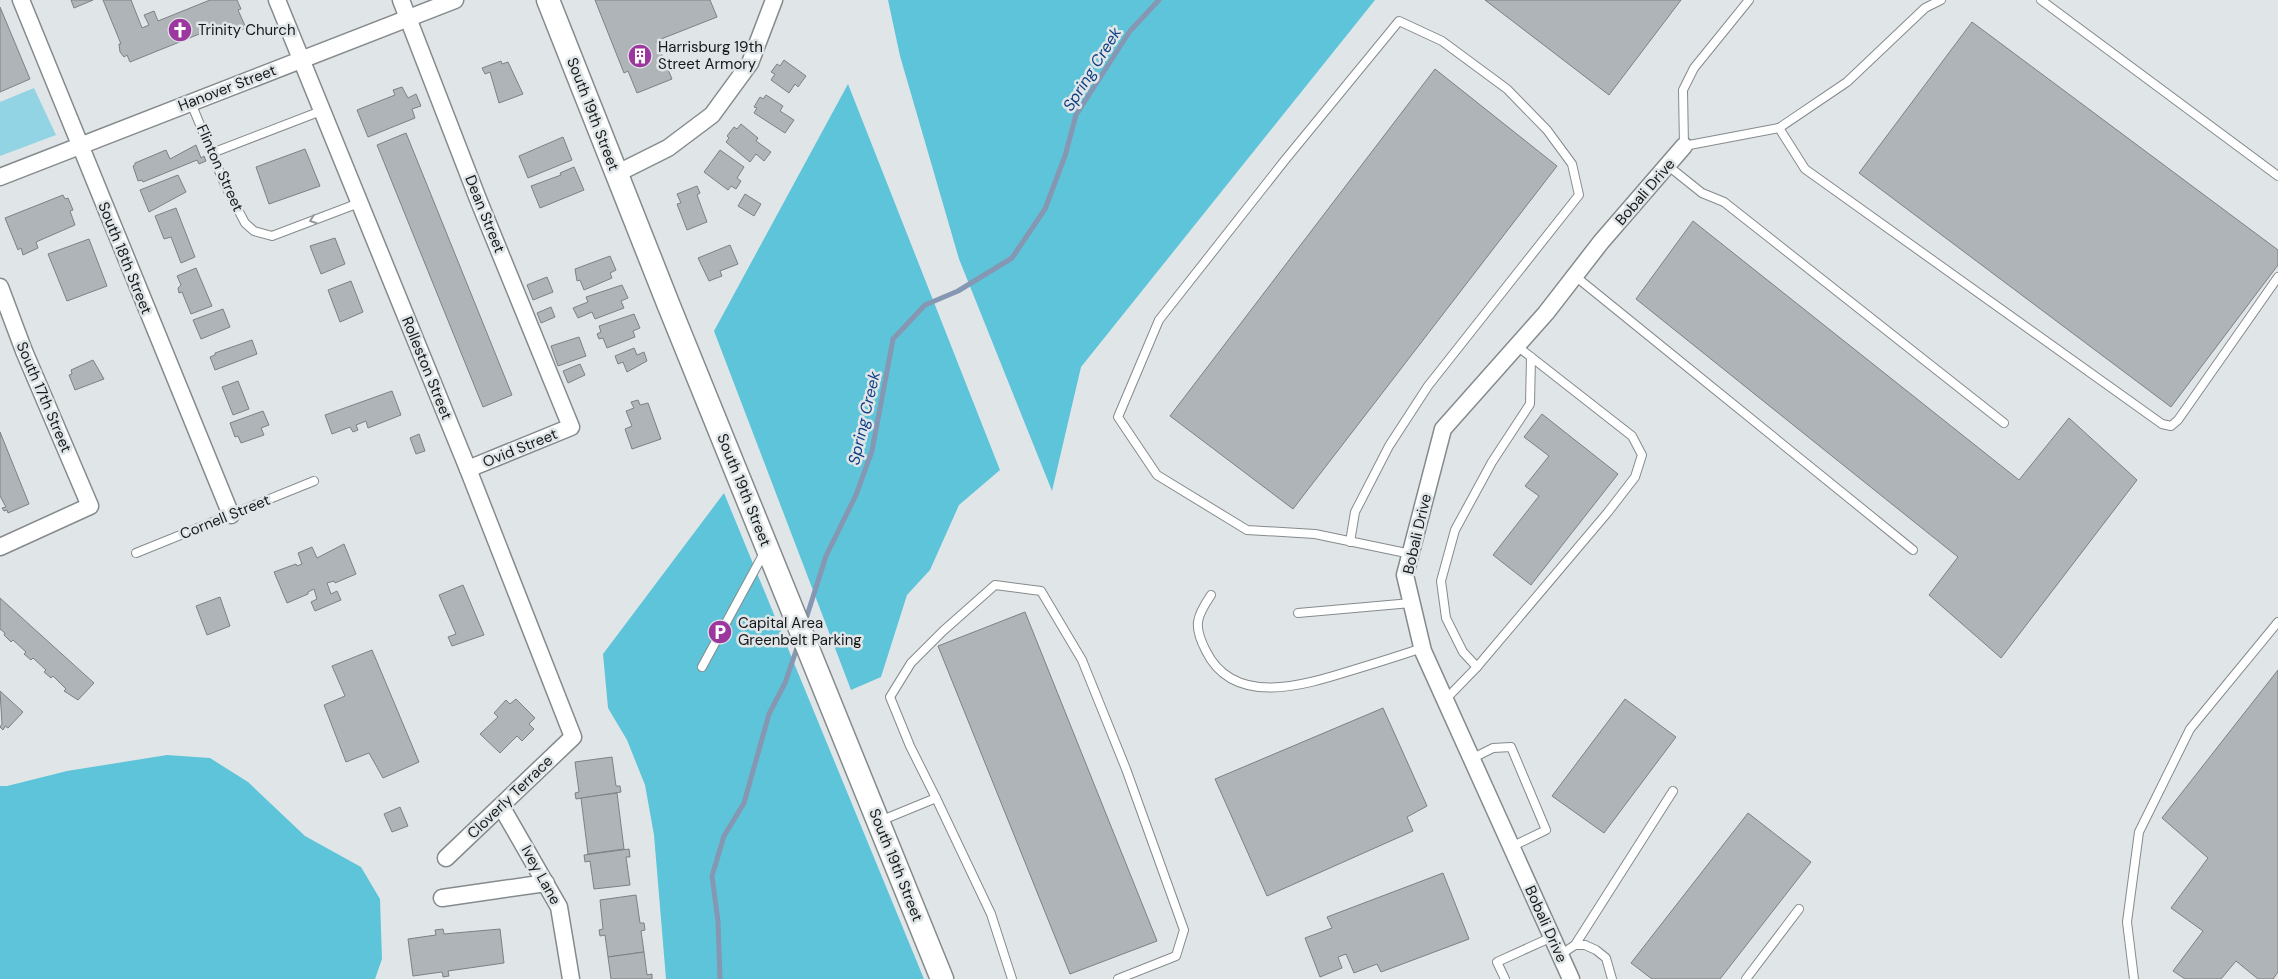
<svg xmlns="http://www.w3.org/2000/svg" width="2278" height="979" viewBox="0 0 2278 979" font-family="'DM Sans',sans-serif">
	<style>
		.green { fill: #92d4e3 }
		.forest { fill: #5ec4d9 }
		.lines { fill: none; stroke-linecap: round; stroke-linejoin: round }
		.stream { stroke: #8597b2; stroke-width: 5 }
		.building { fill: #afb4b8; stroke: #7c8184 }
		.lane-casing { stroke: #858b8d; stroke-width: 10 }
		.street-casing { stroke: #858b8d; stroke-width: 19 }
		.secondary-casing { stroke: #858b8d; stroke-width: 25 }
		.lane { stroke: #fff; stroke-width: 8 }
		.street { stroke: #fff; stroke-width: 16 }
		.secondary { stroke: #fff; stroke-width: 22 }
		.oneway { stroke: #969798 }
		.labels { text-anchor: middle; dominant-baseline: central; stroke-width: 5; stroke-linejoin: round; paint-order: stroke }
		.poi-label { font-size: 15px; fill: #161819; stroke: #e0e6e8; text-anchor: start }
		.street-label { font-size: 15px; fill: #161819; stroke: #e0e6e8 }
		.water-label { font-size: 16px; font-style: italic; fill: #104086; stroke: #e0e6e8 }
	</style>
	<rect width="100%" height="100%" fill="#e0e6e8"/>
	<path class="green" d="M34 88 56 135 0 156V102Z"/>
	<g class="forest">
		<path d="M888 0H1375L1081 367 1052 491 959 259 900 56Z"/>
		<path d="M848 84 1000 470 959 505 930 570 907 595 881 677 851 690 714 331Z"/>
		<path d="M724 493 924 979H666L654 835 645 785 627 740 608 708 603 654Z"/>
		<path d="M167 755 210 758 248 782 305 836 361 867 380 899 382 959 375 979H0V786H7L67 771Z"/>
	</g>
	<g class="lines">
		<g class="stream">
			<path d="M805 622 826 556 856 495 872 451 893 339 925 305 958 291 1012 258 1045 209 1065 156 1076 115 1130 31 1159 0"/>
			<path d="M720 979 718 921 712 876 724 836 744 803 769 714 785 683 798 645"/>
		</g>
	</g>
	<g class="building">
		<path d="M71 0H93L74 8Z"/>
		<path d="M103 0H131L142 28 149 25 144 15 154 11 158 21 210 0H237L241 9 238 10 246 28 224 37 219 26 130 62 127 55 124 57 120 52 119 44H121Z"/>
		<path d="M595 0H710L717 17 656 41 672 79 637 93 628 71 624 73Z"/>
		<path d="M1485 0H1681L1609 95Z"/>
		<path d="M0 7 30 79 0 92Z"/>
		<path d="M1972 22 2278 250V265L2171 407 1859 173Z"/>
		<path d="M784 60 806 76 798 87 795 84 789 93 771 80 775 74 771 72 777 64 780 66Z"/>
		<path d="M501 61 502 64 508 62 523 94 499 103 490 72 485 74 482 68Z"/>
		<path d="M1435 69 1557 166 1293 509 1170 416Z"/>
		<path d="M402 87 408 98 416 94 421 106 412 109 415 118 368 137 357 110 395 95 393 90Z"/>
		<path d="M766 95 783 106 780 111 794 120 785 133 754 113 757 108 754 107 760 97 763 99Z"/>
		<path d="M741 124 758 138 756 141 771 152 764 161 756 154 750 162 726 142 729 138 727 136 734 127 737 129Z"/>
		<path d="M406 133 512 395 483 407 377 145Z"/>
		<path d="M563 137 572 160 528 178 519 156Z"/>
		<path d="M196 145 201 158 204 156 206 161 199 164 197 160 143 182 142 180 138 181 133 166 135 165V163L166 150 170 159Z"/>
		<path d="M305 149 320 186 269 204 256 167Z"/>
		<path d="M720 150 744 167 737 178 741 181 736 189 731 186 728 190 704 172Z"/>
		<path d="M574 167 584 190 540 208 531 186 561 175 560 173Z"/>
		<path d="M178 175 186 192 149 212 140 190Z"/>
		<path d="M697 186 700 193 697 195 707 222 687 230 677 204 681 203 677 194Z"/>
		<path d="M745 194 761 204 754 216 738 206Z"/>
		<path d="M63 195 65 199 68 198 73 210 70 211 75 225 36 242 38 248 23 255 21 248 18 250 5 218Z"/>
		<path d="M176 208 195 257 181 263 171 237 164 239 155 216Z"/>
		<path d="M1693 221 2019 480 2069 418 2137 480 2001 658 1929 595 1958 557 1636 299Z"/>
		<path d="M335 238 345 264 321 274 310 246Z"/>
		<path d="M89 239 107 286 67 301 48 254Z"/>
		<path d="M730 245 738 264 720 271 722 276 709 281 698 258Z"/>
		<path d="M610 256 616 270 610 273 612 278 584 290 580 280 577 281 575 269Z"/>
		<path d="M196 268 212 306 191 314 182 292 179 293 178 288 181 285 177 276Z"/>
		<path d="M547 277 553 292 533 300 527 285Z"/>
		<path d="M351 281 363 312 340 322 328 290Z"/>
		<path d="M622 285 628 298 621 301 624 308 595 319 592 312 578 318 573 308 588 302 586 297Z"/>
		<path d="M551 307 555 317 541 323 537 313Z"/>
		<path d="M223 309 230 327 201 339 193 320Z"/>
		<path d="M634 314 640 328 633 331 635 337 607 348 603 338 599 339 597 334 601 332 599 326Z"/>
		<path d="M579 337 586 356 558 366 551 346Z"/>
		<path d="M252 340 257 354 215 370 210 357 215 355V353Z"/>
		<path d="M634 348 637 355 644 352 647 361 627 372 623 362 618 364 615 356Z"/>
		<path d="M93 360 104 379 75 390 69 375 72 374 71 370Z"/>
		<path d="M580 364 585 375 568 383 563 371Z"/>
		<path d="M238 381 249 409 233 415 222 387Z"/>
		<path d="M392 391 401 415 368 428 366 421 356 425 358 430 353 432 350 427 332 434 325 415Z"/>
		<path d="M638 400 640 405 648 403 661 439 632 449 625 429 632 426 626 411 634 408 631 402Z"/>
		<path d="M263 411 269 425 261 428 264 435 241 443 238 436 235 437 230 423Z"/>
		<path d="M1542 414 1618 474 1531 585 1493 555 1539 496 1525 486 1549 456 1524 437Z"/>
		<path d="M0 432 29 504 8 513 7 510 4 511 2 508 6 507 0 496Z"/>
		<path d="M419 434 425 451 416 454 410 438Z"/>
		<path d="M344 544 356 574 335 583 334 581 327 583 331 594 337 591 341 600 315 611 311 602 317 599 314 589 308 592V594L287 603 274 572 296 564 297 566 302 564 298 553 312 547 317 558Z"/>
		<path d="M463 585 484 635 452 646 448 637 456 634 439 595Z"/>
		<path d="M220 597 230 626 207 635 196 606Z"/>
		<path d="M0 598 94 683 78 700 64 691 66 689 53 676 51 678 44 672 46 670 33 658 31 660 24 654 26 652 13 640 11 642 4 635 5 633 0 629Z"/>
		<path d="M1025 612 1157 941 1070 974 938 646Z"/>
		<path d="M372 650 419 762 383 778 369 753 346 762 324 705 345 696 332 666Z"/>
		<path d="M2278 670V972L2273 979H2258L2236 961 2221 979H2185L2173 971 2203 931 2171 908 2208 858 2162 818Z"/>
		<path d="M0 691 23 712 8 728 5 726 3 730 0 727 2 724Z"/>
		<path d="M516 699 535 718 529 724 534 729 522 741 517 736 500 753 480 734 498 717 494 713 506 700 510 704Z"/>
		<path d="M1625 699 1676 737 1604 833 1552 796Z"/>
		<path d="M1383 708 1427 806 1407 817 1413 831 1267 896 1215 779Z"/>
		<path d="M612 757 616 786H620L621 792 576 799 575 793 579 792 575 762Z"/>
		<path d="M617 793 624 849 588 854 581 798Z"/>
		<path d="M400 807 408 826 392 832 384 814Z"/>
		<path d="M1748 813 1811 862 1720 979H1652L1631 963Z"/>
		<path d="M629 849 630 857H626L630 885 594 889 590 861 585 862 584 855Z"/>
		<path d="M1443 873 1469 939 1381 972 1377 964 1354 973 1346 954 1338 957 1342 968 1320 977 1305 938 1332 928 1327 917Z"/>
		<path d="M636 895 640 923H644L645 930 641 931 644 952 608 957 605 935 600 936 599 930 603 929 600 900Z"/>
		<path d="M443 929 444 934 500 929 504 963 448 971 449 976 443 977 442 972 413 976 408 939 436 935 435 930Z"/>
		<path d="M644 952 647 975 652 974V979H611L608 957Z"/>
	</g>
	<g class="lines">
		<g class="lane-casing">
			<g id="lane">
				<path d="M1749 0 1694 68 1683 90 1684 146 1779 128 1847 82 1925 8 1941 0"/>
				<path d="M2041 0 2278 176"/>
				<path d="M191 103 225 185 245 223 254 231 272 236 359 203"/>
				<path d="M1779 128 1805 169 2162 424 2171 426 2178 420 2278 277"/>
				<path d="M212 153 321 111"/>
				<path d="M1667 165 1702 193 1724 202 2004 423"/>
				<path d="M1575 276 1913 550"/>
				<path d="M1350 542 1355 512 1389 446 1428 386 1579 195 1572 164 1547 130 1507 89 1442 41 1399 21 1285 160 1159 320 1118 417 1157 475 1247 530 1315 534 1411 554"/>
				<path d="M136 553 314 481"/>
				<path d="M1211 595C1196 617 1193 626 1206 651 1234 708 1305 685 1353 670 1376 663 1399 656 1422 648"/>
				<path d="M1298 613 1411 603"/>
				<path d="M702 667 764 553"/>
				<path d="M1477 667 1463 652 1446 618 1441 581 1455 530 1492 462 1530 404 1531 357"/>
				<path d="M1445 700 1477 667 1608 512 1635 477 1642 455 1632 436 1517 346"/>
				<path d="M1471 759 1493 748 1511 747 1546 830 1511 847"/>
				<path d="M936 798 910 746 890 697 911 663 943 631 995 585 1041 591 1082 660 1126 769 1184 930 1176 956 1118 979"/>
				<path d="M880 821 936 798 991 914 1012 979"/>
				<path d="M1575 945 1673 791"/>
				<path d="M1560 955 1575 945H1585L1596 950 1606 958 1612 979"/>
				<path d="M1505 979 1497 962 1552 937"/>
				<path d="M1746 979 1799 909"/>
				<path d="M2134 979 2127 922 2139 832 2190 729 2278 622"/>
			</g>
		</g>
		<g class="street-casing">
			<g id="street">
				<path d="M21 0 231 515"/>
				<path d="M277 0 468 469 573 737 446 858"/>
				<path d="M401 0 478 199 571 427 468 469"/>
				<path d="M616 174 668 148 712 115 750 63 774 0"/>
				<path d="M0 177 455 0"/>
				<path d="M0 287 24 351 90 506 0 547"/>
				<path d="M501 806 559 907 571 979"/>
				<path d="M442 898 546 883"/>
				<path d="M1571 979 1423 651 1405 575 1443 429 1546 313 1601 242 1684 146"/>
			</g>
		</g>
		<g class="secondary-casing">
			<path id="secondary" d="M548 0 669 306 942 979"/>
		</g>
		<use href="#lane" class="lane"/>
		<use href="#street" class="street"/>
		<use href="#secondary" class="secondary"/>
	</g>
	<defs><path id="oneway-chevron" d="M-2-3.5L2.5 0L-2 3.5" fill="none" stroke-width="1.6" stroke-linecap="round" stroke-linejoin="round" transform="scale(1.25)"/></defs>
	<use class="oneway" href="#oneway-chevron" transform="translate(313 220) rotate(160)"/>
	<defs>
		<g id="church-disc" transform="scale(1.25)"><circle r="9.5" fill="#9c389d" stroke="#e0e6e8"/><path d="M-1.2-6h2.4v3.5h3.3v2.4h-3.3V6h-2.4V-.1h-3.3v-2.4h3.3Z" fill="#fff"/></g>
		<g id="building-disc" transform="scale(1.25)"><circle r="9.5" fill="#9c389d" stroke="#e0e6e8"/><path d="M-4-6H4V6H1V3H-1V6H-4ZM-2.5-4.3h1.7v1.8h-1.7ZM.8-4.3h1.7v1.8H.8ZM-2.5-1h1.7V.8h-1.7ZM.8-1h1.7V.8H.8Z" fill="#fff"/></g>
		<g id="parking-disc" transform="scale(1.25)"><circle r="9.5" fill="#9c389d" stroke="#e0e6e8"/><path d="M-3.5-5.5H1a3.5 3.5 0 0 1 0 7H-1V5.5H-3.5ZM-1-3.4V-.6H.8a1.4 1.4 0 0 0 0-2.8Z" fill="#fff"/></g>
	</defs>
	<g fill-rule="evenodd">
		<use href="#church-disc" x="180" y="30"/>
		<use href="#building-disc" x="640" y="56"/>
		<use href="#parking-disc" x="720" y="632"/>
	</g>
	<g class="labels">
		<g class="poi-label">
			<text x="198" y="30">Trinity Church</text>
			<text x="658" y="47">Harrisburg 19th<tspan x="658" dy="17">Street Armory</tspan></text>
			<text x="738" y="623">Capital Area<tspan x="738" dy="17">Greenbelt Parking</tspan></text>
		</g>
		<g class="street-label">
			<text transform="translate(227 88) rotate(-21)">Hanover Street</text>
			<text transform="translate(593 114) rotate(69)">South 19th Street</text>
			<text transform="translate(220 168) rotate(66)">Flinton Street</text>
			<text transform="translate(1645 192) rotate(-49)">Bobali Drive</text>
			<text transform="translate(485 214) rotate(68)">Dean Street</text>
			<text transform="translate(125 258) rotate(68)">South 18th Street</text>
			<text transform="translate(427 368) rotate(68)">Rolleston Street</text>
			<text transform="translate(44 397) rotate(67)">South 17th Street</text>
			<text transform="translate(520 448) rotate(-22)">Ovid Street</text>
			<text transform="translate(744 490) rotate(68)">South 19th Street</text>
			<text transform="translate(225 517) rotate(-22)">Cornell Street</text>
			<text transform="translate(1417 534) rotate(-77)">Bobali Drive</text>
			<text transform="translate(510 797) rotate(-44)">Cloverly Terrace</text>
			<text transform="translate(896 865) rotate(68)">South 19th Street</text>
			<text transform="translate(541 875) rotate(61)">Ivey Lane</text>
			<text transform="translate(1546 924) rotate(66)">Bobali Drive</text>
		</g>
		<g class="water-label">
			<text transform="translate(1092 69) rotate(-58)">Spring Creek</text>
			<text transform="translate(864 418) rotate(-77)">Spring Creek</text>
		</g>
	</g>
</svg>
